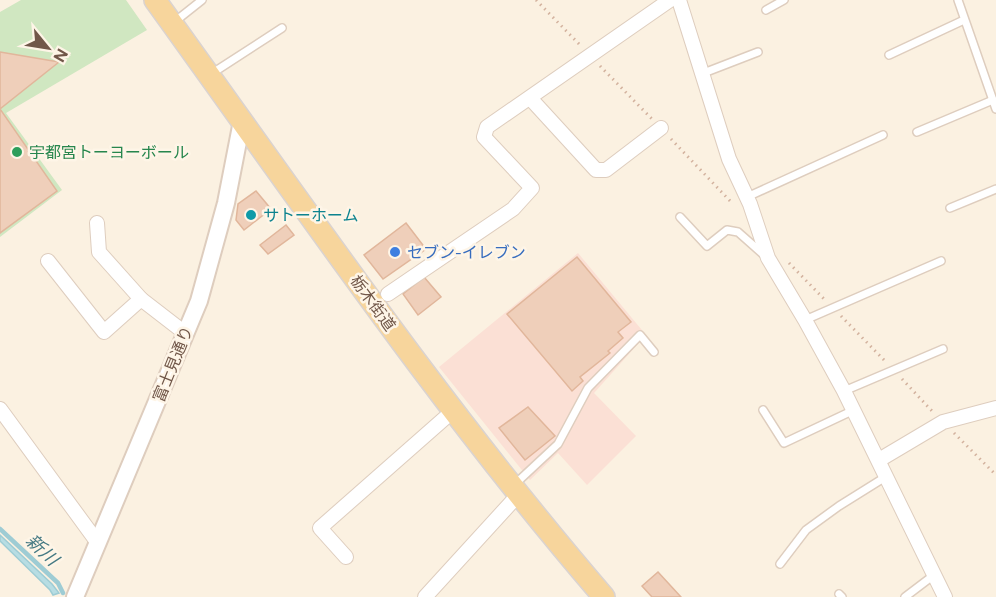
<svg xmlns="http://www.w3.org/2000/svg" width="996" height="597" viewBox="0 0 996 597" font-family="Figtree,'Noto Sans JP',sans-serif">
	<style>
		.commercial { fill: #fbe0d5 }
		.green { fill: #d0e7c1 }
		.water { fill: #b7dde3; stroke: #9eccd4; stroke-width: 1.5 }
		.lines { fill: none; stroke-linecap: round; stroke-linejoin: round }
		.stream { stroke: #9eccd4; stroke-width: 4.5 }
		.building { fill: #efcfba; stroke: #e1b69b; stroke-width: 1.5 }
		.service-casing { stroke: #decdbe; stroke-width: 10 }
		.minor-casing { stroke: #decdbe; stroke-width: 16 }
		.tertiary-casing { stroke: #decdbe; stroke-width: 20 }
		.primary-casing { stroke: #dad3d0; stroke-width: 24 }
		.path { stroke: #d3b29e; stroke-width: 3; stroke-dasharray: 1.5 4.5; stroke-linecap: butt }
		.service { stroke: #fff; stroke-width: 7 }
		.minor { stroke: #fff; stroke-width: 14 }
		.tertiary { stroke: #fff; stroke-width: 16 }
		.primary { stroke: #f7d59c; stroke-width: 21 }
		.leisure-dot { fill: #2e9e5b; stroke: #fef5e7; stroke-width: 2 }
		.culture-dot { fill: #0f9aa8; stroke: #fef5e7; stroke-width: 2 }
		.shop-dot { fill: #3f7fe0; stroke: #fef5e7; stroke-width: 2 }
		.labels { text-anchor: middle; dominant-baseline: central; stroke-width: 5; stroke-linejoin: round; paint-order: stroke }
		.leisure-label { font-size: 16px; fill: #27864d; stroke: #fef5e7; text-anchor: start }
		.culture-label { font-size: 16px; fill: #0d838f; stroke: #fef5e7; text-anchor: start }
		.shop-label { font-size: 16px; fill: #366cbe; stroke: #fef5e7; text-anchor: start }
		.street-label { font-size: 16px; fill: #715749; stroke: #fef5e7 }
		.water-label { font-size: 18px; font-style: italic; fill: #457983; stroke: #fef5e7 }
	</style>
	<rect width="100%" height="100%" fill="#fbf1e1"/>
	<path class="commercial" d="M578 253 646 335 594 393 636 436 587 485 558 453 530 480 439 367Z"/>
	<path class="green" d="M21 0H126L147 30 6 113 62 190 0 237V12Z"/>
	<path class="water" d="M0 535 52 584 59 593 53 595 50 590 0 541Z"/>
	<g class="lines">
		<path class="stream" d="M0 529 58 583 63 593"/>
	</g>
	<g class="building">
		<path d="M0 52 59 62 0 109 57 191 0 233Z"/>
		<path d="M256 191 271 209 244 230 236 220 238 204Z"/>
		<path d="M406 223 426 249 383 279 364 255Z"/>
		<path d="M286 225 294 235 268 254 260 245Z"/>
		<path d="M577 257 631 322 618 332 623 338 608 351 610 353 580 377 583 381 572 391 507 314Z"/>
		<path d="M424 277 441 297 418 315 403 294Z"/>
		<path d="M528 407 555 436 525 460 499 428Z"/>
		<path d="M658 572 681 597H652L642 586Z"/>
	</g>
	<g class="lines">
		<g class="service-casing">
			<g id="service">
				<path d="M958 0 996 109"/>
				<path d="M766 10 784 0"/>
				<path d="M173 23 202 0"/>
				<path d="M889 55 964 20"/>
				<path d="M211 74 282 28"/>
				<path d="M701 74 758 52"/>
				<path d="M917 132 993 100"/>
				<path d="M747 197 883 135"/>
				<path d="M950 208 996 189"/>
				<path d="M680 217 707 246 727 230 738 232 764 255"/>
				<path d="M805 320 941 261"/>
				<path d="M844 391 943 349"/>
				<path d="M763 410 784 443 854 410"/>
				<path d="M514 485 558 444 588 388 640 335 654 352"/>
				<path d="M780 564 806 530 839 506 887 476"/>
				<path d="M839 594 842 597"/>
				<path d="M905 597 934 575"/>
			</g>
		</g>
		<g class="minor-casing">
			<g id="minor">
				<path d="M679 0 729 159 750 204 768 258 805 320 844 391 945 597"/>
				<path d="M530 98 596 170H606L661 128"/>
				<path d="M97 223 99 252 141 299"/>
				<path d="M48 261 104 332 141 299 185 333"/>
				<path d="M388 294 513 209 532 188 484 137 487 127 670 0"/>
				<path d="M0 409 98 543"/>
				<path d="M879 460 943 422 996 408"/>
				<path d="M346 557 320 528 454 410"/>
				<path d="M425 597 519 494"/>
			</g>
		</g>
		<g class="tertiary-casing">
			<path id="tertiary" d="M75 597 199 301 226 203 242 121"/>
		</g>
		<g class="primary-casing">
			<path id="primary" d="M155 0C301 202 441 408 604 597"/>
		</g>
		<g class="path">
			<path d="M536 0 581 46"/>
			<path d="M600 66 652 119"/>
			<path d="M671 139 733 204"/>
			<path d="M789 263 826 301"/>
			<path d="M841 316 885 361"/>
			<path d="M902 379 932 411"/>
			<path d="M954 433 996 475"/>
		</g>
		<use href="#service" class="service"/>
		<use href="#minor" class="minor"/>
		<use href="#tertiary" class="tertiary"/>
		<use href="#primary" class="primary"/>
	</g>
	<circle class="leisure-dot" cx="17" cy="152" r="6"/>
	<circle class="culture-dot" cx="251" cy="215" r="6"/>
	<circle class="shop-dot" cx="395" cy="252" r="6"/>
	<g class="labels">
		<g class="leisure-label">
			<text x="29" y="152">宇都宮トーヨーボール</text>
		</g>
		<g class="culture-label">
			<text x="263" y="215">サトーホーム</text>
		</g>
		<g class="shop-label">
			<text x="407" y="252">セブン-イレブン</text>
		</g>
		<g class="street-label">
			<text transform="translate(373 303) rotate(54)">栃木街道</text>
			<text transform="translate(173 364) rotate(-68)">富士見通り</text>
		</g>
		<g class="water-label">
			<text transform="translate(42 550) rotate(43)">新川</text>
		</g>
	</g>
	<g transform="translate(48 48) rotate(120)" stroke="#fef5e7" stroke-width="4.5" paint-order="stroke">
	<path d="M0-4.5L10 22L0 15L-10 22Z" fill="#715749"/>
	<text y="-9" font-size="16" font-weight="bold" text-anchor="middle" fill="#715749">N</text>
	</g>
</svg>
